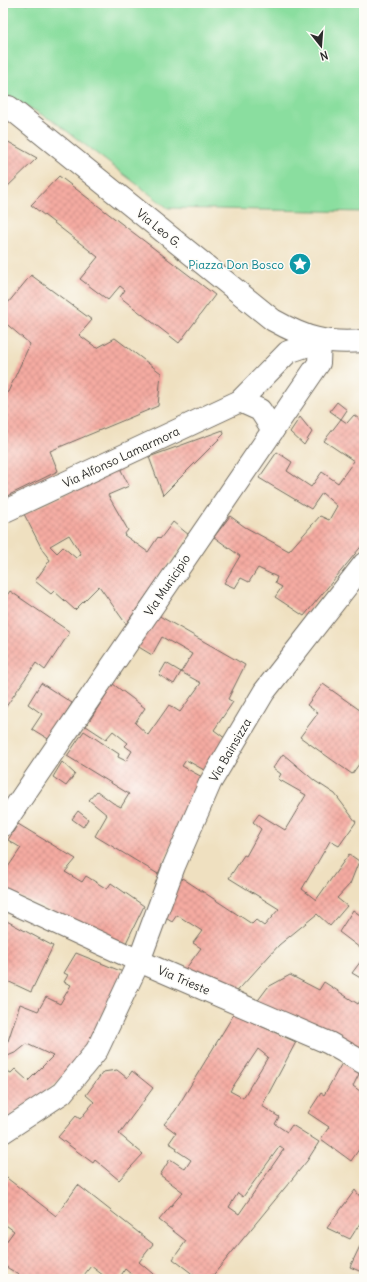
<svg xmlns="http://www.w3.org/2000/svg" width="367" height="1282" viewBox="0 0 367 1282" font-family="Delius,sans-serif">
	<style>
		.grass { fill: #8ade9f; stroke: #5a8465 }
		.building { fill: url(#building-cross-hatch); fill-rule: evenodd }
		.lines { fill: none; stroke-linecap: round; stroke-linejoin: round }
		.minor-casing { stroke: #706a5f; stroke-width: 24 }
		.minor { stroke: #fff; stroke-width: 22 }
		.labels { text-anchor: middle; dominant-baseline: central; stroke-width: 3; stroke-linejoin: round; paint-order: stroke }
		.street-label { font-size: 12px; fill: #2b2b2b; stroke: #fdfcf7 }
		.culture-label { font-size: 12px; fill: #0d838f; stroke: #fdfcf7; text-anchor: end }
	</style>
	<defs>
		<pattern id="building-cross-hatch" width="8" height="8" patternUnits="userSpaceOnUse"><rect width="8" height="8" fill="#f5aba1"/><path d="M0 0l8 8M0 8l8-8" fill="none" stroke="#d2938b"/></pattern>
	</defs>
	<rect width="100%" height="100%" fill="#fdfcf7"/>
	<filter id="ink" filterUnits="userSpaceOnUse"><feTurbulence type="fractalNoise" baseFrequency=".025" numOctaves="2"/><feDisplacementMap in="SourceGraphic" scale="8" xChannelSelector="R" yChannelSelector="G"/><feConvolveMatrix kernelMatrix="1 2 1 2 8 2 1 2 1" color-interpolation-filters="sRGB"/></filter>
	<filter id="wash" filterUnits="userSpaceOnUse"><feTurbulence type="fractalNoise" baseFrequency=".012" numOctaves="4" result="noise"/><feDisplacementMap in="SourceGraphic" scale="16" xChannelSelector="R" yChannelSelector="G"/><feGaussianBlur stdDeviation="0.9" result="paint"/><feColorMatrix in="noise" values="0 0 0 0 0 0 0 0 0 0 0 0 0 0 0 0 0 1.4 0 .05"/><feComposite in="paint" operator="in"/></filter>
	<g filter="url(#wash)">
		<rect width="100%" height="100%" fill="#efe0c0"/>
		<path class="grass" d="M3 3H364V212L168 208 55 122 3 93Z"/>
		<g id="blocks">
			<g class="building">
				<path d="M3 139 37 158 3 191Z"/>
				<path d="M59 176 215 295 179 343 120 297 125 290 120 286 108 300 80 279 98 257 31 205Z"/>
				<path d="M31 275 92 320 79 335 97 348 115 338 161 373 158 406 50 451 58 471 3 498V394L8 392 30 344 3 321V309Z"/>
				<path d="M337 402 347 410 341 419 330 411Z"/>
				<path d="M354 415 364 423V543L304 616 275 597 282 587 275 583 277 577 258 568 249 582 241 578 235 588 224 583 240 556 214 537 230 516 245 527 289 551 320 516 329 520 337 506 322 493 311 509 259 478 277 452 292 462 287 471 311 487 322 472 338 483 354 461 324 441 341 419 347 423Z"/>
				<path d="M300 417 312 432 304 445 290 432Z"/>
				<path d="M223 430 224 434 163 495 149 457Z"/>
				<path d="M120 468 129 486 108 495 128 530 124 535 148 552 158 537 160 539 173 522 189 535 126 624 99 586 75 610 54 591 51 594 35 581 50 560 43 551 24 514ZM69 535 81 554 76 558 63 547 57 553 50 546Z"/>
				<path d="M10 591 70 632 45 670 36 663 3 711V601Z"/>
				<path d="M156 614 245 665 228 699 233 702 214 730 226 739 206 771 186 760 182 766 202 777 158 874 95 836 107 815 89 800 97 791 113 803 121 807 129 794 67 756 84 731 119 754 118 757 126 761 132 751 125 746 128 743 113 731 106 739 86 726 113 684 145 708 135 723 148 735 169 705 180 712 201 683 181 672 192 654 162 637 152 655 137 646Z"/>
				<path d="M166 663 181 672 174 684 159 675Z"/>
				<path d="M41 683 72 703 50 740 32 729 42 714 28 704Z"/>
				<path d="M323 684 364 713 362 723 364 724V757L352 774 300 737 318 713 307 705Z"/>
				<path d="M283 754 315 781 335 794 356 822 339 846 330 841 302 889 316 900 349 854 359 861 350 884 337 898 347 906 330 926 317 914 279 945 231 998 184 971 201 948 193 943 202 931 177 915 172 922 161 915 179 876 252 924 256 920 264 926 279 909 229 878 244 855 246 856 261 829 253 822 259 814 285 830 306 795 278 779 281 774 273 768Z"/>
				<path d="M62 762 75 774 66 786 53 777Z"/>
				<path d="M78 811 88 819 83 827 72 819Z"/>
				<path d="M18 824 76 859 65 872 82 882 86 876 107 889 111 883 144 906 125 945 3 889V868L6 870 21 848 8 840Z"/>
				<path d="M353 910 364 918V951L339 932Z"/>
				<path d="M3 919 53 946 31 992 3 979Z"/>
				<path d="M76 953 123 972 85 1053 57 1083 3 1121V1069L11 1073 15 1069 28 1081 53 1056 27 1044 17 1052 3 1058V1044L8 1041 20 1004 38 1011 46 997 60 1004 71 985 64 982 68 975 64 973Z"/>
				<path d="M364 957V980L352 973Z"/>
				<path d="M290 975 319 990 324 982 358 1004 364 995V1054L256 1003 268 987Z"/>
				<path d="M234 1014 296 1042 262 1106 279 1117 275 1124 287 1132 292 1125 319 1142 307 1161 210 1279H199L173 1259 186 1241 159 1220 183 1192 160 1175 170 1159 185 1169 191 1160 176 1150 177 1148 169 1143 176 1133 164 1124 175 1111ZM258 1049 268 1057 243 1098 230 1091ZM280 1146 284 1149 239 1214 229 1207 238 1193 243 1197Z"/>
				<path d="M342 1063 361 1070 353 1086 364 1094V1142L351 1161 321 1139 329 1127 308 1113 321 1093 324 1095Z"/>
				<path d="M117 1070 127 1078 132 1071 153 1088 119 1134 143 1154 119 1180 95 1160 93 1163 58 1137 76 1116 80 1119 94 1102 86 1095 103 1072Z"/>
				<path d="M3 1175 56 1216 78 1185 153 1244 139 1262 159 1279H137L125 1269 119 1279H108L91 1266 81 1279H26L3 1265V1246L14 1231 3 1223Z"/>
				<path d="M355 1190 364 1202V1217L350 1239 327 1228Z"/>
				<path d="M360 1246 364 1248V1273L350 1267Z"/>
			</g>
		</g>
	</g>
	<g filter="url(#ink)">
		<use href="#blocks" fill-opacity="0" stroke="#706a5f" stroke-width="1"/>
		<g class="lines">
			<g class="minor-casing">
				<g id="minor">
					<path d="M3 106 9 107 273 320C307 339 325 344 364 341"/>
					<path d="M240 401 260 410 273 430"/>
					<path d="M3 512 240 401 288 352 320 341"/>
					<path d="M3 825 319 363 320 341"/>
					<path d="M3 898 139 961 329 1043 364 1063"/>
					<path d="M3 1132 62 1093 97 1050 139 961 174 866 210 783 264 692 364 564"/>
				</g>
			</g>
			<use href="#minor" class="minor"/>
		</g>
	</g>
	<defs>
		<g id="sight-disc" transform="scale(1.15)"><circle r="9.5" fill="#0f9aa8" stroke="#fdfcf7"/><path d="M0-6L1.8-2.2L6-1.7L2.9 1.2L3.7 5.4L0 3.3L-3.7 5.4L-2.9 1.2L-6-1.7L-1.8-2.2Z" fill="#fff"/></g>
	</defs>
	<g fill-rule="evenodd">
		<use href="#sight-disc" x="300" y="264"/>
	</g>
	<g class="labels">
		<g class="street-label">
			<text transform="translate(159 228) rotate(39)">Via Leo G.</text>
			<text transform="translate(121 457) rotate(-25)">Via Alfonso Lamarmora</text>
			<text transform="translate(167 585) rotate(-56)">Via Municipio</text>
			<text transform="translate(230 750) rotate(-60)">Via Bainsizza</text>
			<text transform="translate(184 980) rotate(23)">Via Trieste</text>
		</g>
		<g class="culture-label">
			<text x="284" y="264">Piazza Don Bosco</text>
		</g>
	</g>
	<rect width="367" height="1282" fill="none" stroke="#fdfcf7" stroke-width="16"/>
	<g transform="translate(321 46) rotate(163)" stroke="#fdfcf7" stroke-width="3" paint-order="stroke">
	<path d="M0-3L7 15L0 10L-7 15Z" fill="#2b2b2b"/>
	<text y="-6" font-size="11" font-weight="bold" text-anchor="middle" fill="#2b2b2b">N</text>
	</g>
</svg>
